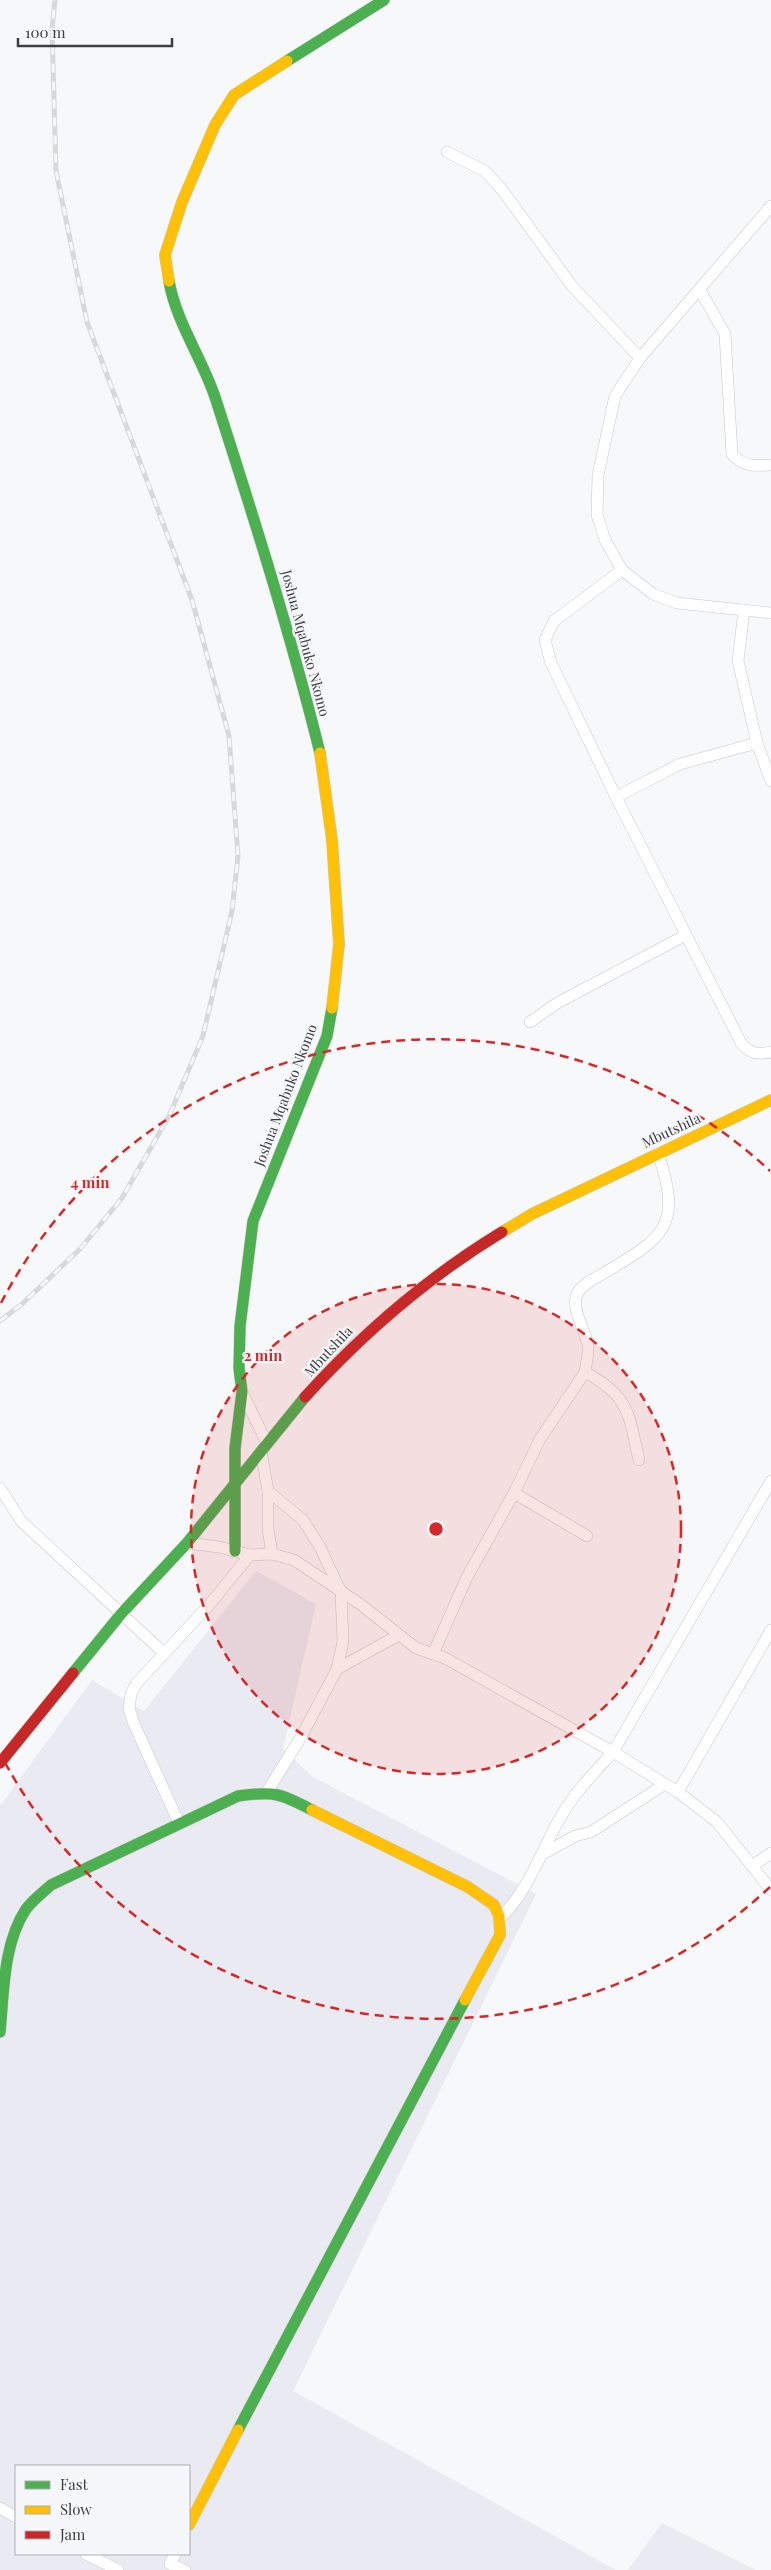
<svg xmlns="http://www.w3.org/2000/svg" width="771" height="2570" viewBox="0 0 771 2570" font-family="'Playfair Display',serif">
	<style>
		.built { fill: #e9eaf2; fill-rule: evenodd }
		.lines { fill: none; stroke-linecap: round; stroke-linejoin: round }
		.street-casing { stroke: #c7c7c8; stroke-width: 12 }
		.fast-casing { stroke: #c7c7c8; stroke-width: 12 }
		.slow-casing { stroke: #c7c7c8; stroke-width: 12 }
		.jam-casing { stroke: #c7c7c8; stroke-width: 12 }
		.street { stroke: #fefefe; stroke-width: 11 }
		.fast { stroke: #4caf50; stroke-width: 11 }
		.slow { stroke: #ffc107; stroke-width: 11 }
		.jam { stroke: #c62828; stroke-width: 11 }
		.rail-casing { stroke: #d8d8d9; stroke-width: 5 }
		.rail { stroke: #f6f7fb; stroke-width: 3; stroke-dasharray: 9; stroke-linecap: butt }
		.ring { fill: none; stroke: #d62828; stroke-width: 2.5; stroke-dasharray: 9 6 }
		.labels { text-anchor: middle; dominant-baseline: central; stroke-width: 4.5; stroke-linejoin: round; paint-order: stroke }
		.street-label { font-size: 14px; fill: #3d3d3f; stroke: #f6f7fb }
		.centre { fill: #d62828; stroke: #f6f7fb; stroke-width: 2.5 }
		.ring-label { font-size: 15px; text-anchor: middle; font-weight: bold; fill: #d62828; stroke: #f6f7fb; stroke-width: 4.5; stroke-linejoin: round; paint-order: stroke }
	</style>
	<rect width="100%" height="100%" fill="#f7f8fa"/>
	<g class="built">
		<path d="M256 1571 316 1604 283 1749 313 1777 536 1894 293 2391 616 2570H0V1806L92 1680 144 1711ZM16 2466H189V2554H16Z"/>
		<path d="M662 2523 756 2570H628Z"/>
	</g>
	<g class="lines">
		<g class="street-casing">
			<g id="street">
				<path d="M447 152 485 171 503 191 572 286 640 358"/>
				<path d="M771 206 640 358 615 396 598 475 597 515 605 540 622 570 653 594 677 603 771 613"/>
				<path d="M700 290 725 334 732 454C744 467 754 466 771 465"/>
				<path d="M622 570 554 621 545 640 551 663 616 797 741 1043C751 1054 757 1055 771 1052"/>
				<path d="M744 610 738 661 757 743 771 781"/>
				<path d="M616 797 680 764 757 743"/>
				<path d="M530 1022 559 1002 686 935"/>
				<path d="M585 1372C586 1364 589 1353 588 1345 585 1330 571 1309 577 1294 582 1284 595 1278 604 1273 666 1237 682 1225 658 1153"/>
				<path d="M242 1392 267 1443"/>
				<path d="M261 1451 268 1491 303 1520 320 1547 341 1592 343 1642 337 1669 301 1737 267 1792"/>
				<path d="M0 1488 21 1521 165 1654"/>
				<path d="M268 1491V1529L272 1554"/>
				<path d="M514 1493 540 1439 585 1372C630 1397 628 1412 639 1460"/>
				<path d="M187 1543 219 1547 250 1555 272 1554 294 1560 360 1604 416 1648 445 1658 613 1752 678 1792 717 1822 771 1890"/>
				<path d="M433 1654 467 1577 514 1493 587 1536"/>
				<path d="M337 1669 397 1636"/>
				<path d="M678 1792 771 1630"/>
				<path d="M179 1823 134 1724 129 1708 131 1694 136 1684 209 1605 250 1555"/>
				<path d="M543 1854 575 1836 591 1832 665 1784"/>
				<path d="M752 1866 771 1853"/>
				<path d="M501 1917C527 1893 543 1848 560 1818 574 1793 594 1773 613 1752L771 1481"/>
				<path d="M0 2508 16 2517"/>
				<path d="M86 2554 118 2570"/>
				<path d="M175 2554 170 2564 185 2570"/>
			</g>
		</g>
		<g class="fast-casing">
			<g id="fast">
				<path d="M287 61 384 0"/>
				<path d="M169 281C176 322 202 358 215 397 253 515 290 632 320 753"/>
				<path d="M235 1551V1448L242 1392 239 1368 240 1326 253 1221 327 1036 332 1008"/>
				<path d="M73 1673 121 1614 187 1543 305 1397"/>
				<path d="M0 2032C4 1992 3 1944 26 1909 33 1900 42 1893 51 1885L238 1796C274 1791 280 1793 312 1810"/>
				<path d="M238 2430 465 2000"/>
			</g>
		</g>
		<g class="slow-casing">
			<g id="slow">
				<path d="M169 281 165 255 182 202 215 125 234 95 287 61"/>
				<path d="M320 753 332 840 339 944 332 1008"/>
				<path d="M502 1232 532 1214 771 1100"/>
				<path d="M312 1810 468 1887 494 1905 499 1916 500 1935 465 2000"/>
				<path d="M189 2525 238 2430"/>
			</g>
		</g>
		<g class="jam-casing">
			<g id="jam">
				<path d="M305 1397C363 1333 428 1277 502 1232"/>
				<path d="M0 1763 73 1673"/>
			</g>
		</g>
		<use href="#street" class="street"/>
		<use href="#fast" class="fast"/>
		<use href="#slow" class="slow"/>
		<use href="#jam" class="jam"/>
		<g class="rail-casing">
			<path id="rail" d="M0 1321 22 1304 80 1249 122 1198 169 1116 203 1036 232 911 238 856 229 736 192 600 87 322 56 171 52 29 55 0"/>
		</g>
		<use href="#rail" class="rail"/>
	</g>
	<circle cx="436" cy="1529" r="245" fill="#d62828" fill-opacity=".12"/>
	<g class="ring">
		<circle cx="436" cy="1529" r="245"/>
		<path d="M770 1887A490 490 0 0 1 1 1755M1 1303A490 490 0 0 1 770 1171"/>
	</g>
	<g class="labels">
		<g class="street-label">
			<text transform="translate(306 643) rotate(75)">Joshua Mqabuko Nkomo</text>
			<text transform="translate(285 1095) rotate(-69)">Joshua Mqabuko Nkomo</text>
			<text transform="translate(671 1130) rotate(-25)">Mbutshila</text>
			<text transform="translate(328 1351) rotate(-47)">Mbutshila</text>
		</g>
	</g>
	<circle cx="436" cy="1529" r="8" class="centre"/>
	<g class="ring-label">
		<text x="90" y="1188">4 min</text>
		<text x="263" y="1361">2 min</text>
	</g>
	<rect x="15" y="2465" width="175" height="90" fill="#f6f7fb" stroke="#acadb0"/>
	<rect x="25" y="2481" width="25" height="8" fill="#4caf50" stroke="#acadb0"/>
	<text x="60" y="2490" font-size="15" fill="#3d3d3f">Fast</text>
	<rect x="25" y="2506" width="25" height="8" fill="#ffc107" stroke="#acadb0"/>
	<text x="60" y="2515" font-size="15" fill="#3d3d3f">Slow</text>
	<rect x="25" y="2531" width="25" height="8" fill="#c62828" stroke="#acadb0"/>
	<text x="60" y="2540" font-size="15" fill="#3d3d3f">Jam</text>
	<path d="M18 38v8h154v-8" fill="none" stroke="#3d3d3f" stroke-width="2.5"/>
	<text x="25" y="38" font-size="15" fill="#3d3d3f" stroke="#f6f7fb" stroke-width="4" paint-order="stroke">100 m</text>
</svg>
